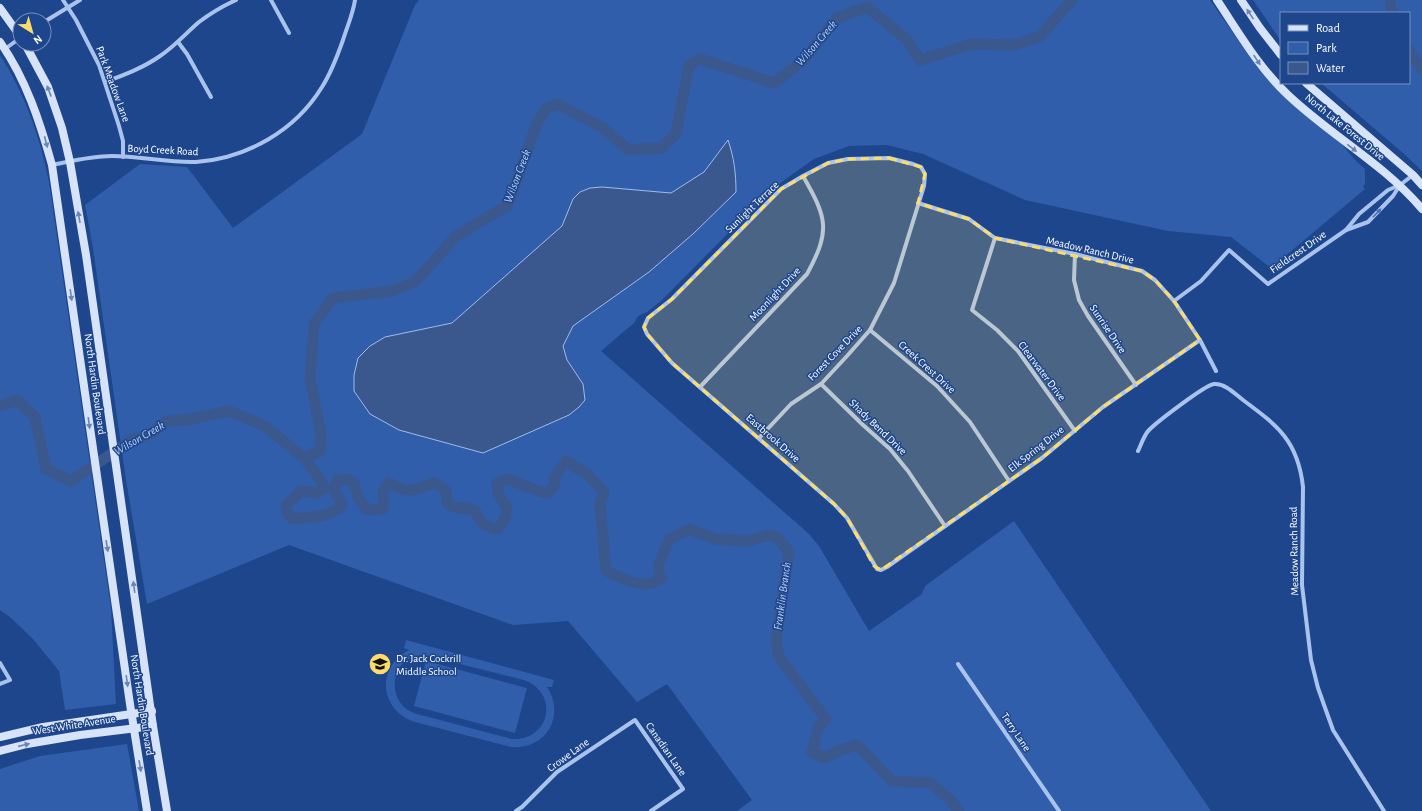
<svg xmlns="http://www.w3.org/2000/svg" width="1422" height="811" viewBox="0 0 1422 811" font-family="'Alegreya Sans',sans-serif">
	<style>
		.green { fill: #305eab; fill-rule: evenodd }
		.water { fill: #3a588d; stroke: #9dbdef }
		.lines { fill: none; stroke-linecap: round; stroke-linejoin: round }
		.river { stroke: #3a588d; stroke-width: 11 }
		.street { stroke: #aac3ed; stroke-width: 4 }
		.secondary { stroke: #d7e3f9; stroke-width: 8 }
		.oneway { fill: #6785b8 }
		.oneway2 { fill: #4e72af }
		.marked { fill: #fddc68; fill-opacity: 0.2; stroke: #fddc68; stroke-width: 3; stroke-dasharray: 8 5; stroke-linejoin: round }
		.labels { text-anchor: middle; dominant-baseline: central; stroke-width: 3; stroke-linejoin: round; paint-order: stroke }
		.street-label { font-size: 11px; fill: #fff; stroke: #1d468d }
		.poi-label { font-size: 11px; fill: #fff; stroke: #1d468d; text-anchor: start }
		.water-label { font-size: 12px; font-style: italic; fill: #b6cef4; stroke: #1d468d }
	</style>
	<rect width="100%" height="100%" fill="#1d468d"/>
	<g class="green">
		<path d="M419 0H1210L1252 60 1341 143 1355 160 1365 169V184L1363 186 1365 189 1271 268 1231 237 1168 231 1025 200 923 154 887 145 849 146 814 159 783 181 760 201 661 301 647 312 638 316 634 323 601 351 809 534 819 546 869 631 922 594 925 586 929 583 1014 521 1211 811H737L752 800 667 684 637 702 568 621 513 625 289 545 147 604 126 480 93 248 85 205 140 164 187 167 233 228 362 134 415 5Z"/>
		<path d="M1253 0H1422V171L1403 153 1321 83H1409V13H1281V41Z"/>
		<path d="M0 55C25 94 40 137 49 182L111 608 116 704 65 710 59 671 33 639 10 617 0 610Z"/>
		<path d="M406 640 554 680 552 687H547C566 716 546 750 511 747L415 722C380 711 375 667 409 650L404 648ZM424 655 524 680C560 693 550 741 512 739L417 714C383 704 390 655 424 655Z"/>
		<path d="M426 661 527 688 515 733 414 706Z"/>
		<path d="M127 744 139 811H0V769L40 756Z"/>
	</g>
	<path class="water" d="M728 140C734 158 736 173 736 192L694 233 649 272 573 326 563 346 567 360 583 384 585 400 579 407 569 415 483 453 399 430 370 414 354 391V375L358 358 370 346 385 337 452 323 562 226 573 199 580 192 590 188 602 187 671 193 704 172Z"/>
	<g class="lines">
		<g class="river">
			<path d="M1390 0 1392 13"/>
			<path d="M1409 50 1422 69"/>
			<path d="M0 406 17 400 35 417 46 469 71 481 132 440 152 433 167 421 187 420 229 411 265 426 304 458 320 451 321 433 310 378 314 324 333 298 392 291 415 282 455 237 508 205 537 123 546 109 558 104 603 128 629 150 661 148 676 134 689 65 700 59 774 83 803 61 837 18 867 7 907 40 920 60 972 44 1015 45 1040 36 1072 0"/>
			<path d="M304 458 320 479 324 488 317 493 301 491 286 505 287 513 293 519C309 517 332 518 342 504L333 489 338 480 348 479 354 483 359 500 368 510 383 509 384 505 383 491 389 483C408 494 413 491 433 483L440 486 446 491 447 503 454 507 474 510C481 521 483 527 497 529L505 519 507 507 498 494 497 483 508 479 541 492 547 493 554 486 555 477 566 461 588 475 604 492 600 503 606 571C623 578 644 592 661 578L658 566 669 540 689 529 715 539 749 541 769 535 778 538 789 552 776 640 779 657 826 719 818 728 812 752 824 758 841 750 857 745 892 781 931 783 951 801 959 811"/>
		</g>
		<g class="street">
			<path d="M63 0 76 20 99 65 119 126 123 141V157"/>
			<path d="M271 0 289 33"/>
			<path d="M44 22 80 0"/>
			<path d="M178 42 187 54 211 97"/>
			<path d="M5 49 20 38"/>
			<path d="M105 82C124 75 143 68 160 56 175 46 186 33 199 22 211 13 223 6 236 0"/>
			<path d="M52 165C72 161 91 156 112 156 140 156 168 163 196 162 247 158 295 131 322 87 331 73 337 57 343 40 347 27 353 14 355 0"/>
			<path d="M918 203 969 219 995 238 1075 254 1142 271 1155 280 1174 301 1200 340 1216 371"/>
			<path d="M1346 230 1359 214 1388 190 1400 185 1413 175"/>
			<path d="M995 238 972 310 997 330 1018 351 1075 431"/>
			<path d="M1075 254 1074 280 1079 300 1088 316 1136 385"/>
			<path d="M1174 301 1201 281 1229 250 1268 284 1346 230 1368 222 1393 196 1400 185"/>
			<path d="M870 330 937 386 970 422 1009 481"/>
			<path d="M821 384 863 425 890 449 908 471 945 526"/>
			<path d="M700 387 807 274C831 230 827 218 803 176"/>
			<path d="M759 438 791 404 821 384 847 356 870 330 894 283 924 186 925 174 921 167 913 164 889 158 848 159 828 163 803 176 781 189 672 299 648 318 644 327 647 334 672 363 834 504 847 518 877 569 881 570 887 567 1042 458 1103 407 1200 340"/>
			<path d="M1138 451C1141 445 1144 435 1149 430 1157 422 1205 385 1214 384 1225 383 1235 394 1243 400 1278 426 1298 441 1303 487L1302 585 1311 660 1318 688 1333 730 1384 811"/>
			<path d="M0 663 10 680 0 684"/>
			<path d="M958 664 1059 811"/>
			<path d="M516 811 522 807 557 772 635 720 683 789 651 811"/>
		</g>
		<g class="secondary">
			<path d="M1217 0C1239 33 1259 68 1288 95 1330 135 1384 164 1422 209"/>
			<path d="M1241 0 1260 28 1281 55"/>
			<path d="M0 8 20 36"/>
			<path d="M0 42C26 79 40 122 52 165L130 704 147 811"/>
			<path d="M25 44 48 87 62 128 70 162 86 255 153 726 167 811"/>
			<path d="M1306 83 1413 175 1422 185"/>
			<path d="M0 737 43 727 152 711"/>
			<path d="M0 751 27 744 80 735 153 726"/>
		</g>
	</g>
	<defs><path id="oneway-solid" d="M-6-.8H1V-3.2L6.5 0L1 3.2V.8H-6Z"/></defs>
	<g class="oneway">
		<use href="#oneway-solid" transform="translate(1250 14) rotate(-124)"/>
		<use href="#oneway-solid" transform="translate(1257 60) rotate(56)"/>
		<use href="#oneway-solid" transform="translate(49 91) rotate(-111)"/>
		<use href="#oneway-solid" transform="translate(46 142) rotate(75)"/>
		<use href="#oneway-solid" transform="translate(1352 148) rotate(38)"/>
		<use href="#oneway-solid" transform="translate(79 217) rotate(-100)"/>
		<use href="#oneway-solid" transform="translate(71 295) rotate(82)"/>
		<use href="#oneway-solid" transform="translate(89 423) rotate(82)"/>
		<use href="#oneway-solid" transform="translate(107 546) rotate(81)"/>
		<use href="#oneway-solid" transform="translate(134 587) rotate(-98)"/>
		<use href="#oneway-solid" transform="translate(127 681) rotate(82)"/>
		<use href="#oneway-solid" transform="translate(24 745) rotate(-13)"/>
		<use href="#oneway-solid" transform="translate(140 766) rotate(81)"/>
	</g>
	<use class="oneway2" href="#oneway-solid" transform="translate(1377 213) rotate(-46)"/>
	<path class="marked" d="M889 158 921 167 925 174 918 203 969 219 995 238 1142 271 1155 280 1174 301 1200 340 1103 407 1042 458 881 570 874 566 847 518 834 504 672 363 647 334 644 327 648 318 672 299 781 189 828 163 848 159Z"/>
	<defs>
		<g id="school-disc" transform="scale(1.15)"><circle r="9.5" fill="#fddc68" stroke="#1d468d"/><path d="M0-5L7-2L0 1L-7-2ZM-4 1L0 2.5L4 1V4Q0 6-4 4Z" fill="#111"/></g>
	</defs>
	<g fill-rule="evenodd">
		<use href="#school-disc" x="380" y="664"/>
	</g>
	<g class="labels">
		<g class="street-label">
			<text transform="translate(113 84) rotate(70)">Park Meadow Lane</text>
			<text transform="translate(1345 127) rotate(39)">North Lake Forest Drive</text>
			<text transform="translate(163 150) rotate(3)">Boyd Creek Road</text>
			<text transform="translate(752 207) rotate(-44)">Sunlight Terrace</text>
			<text transform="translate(1090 250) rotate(13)">Meadow Ranch Drive</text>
			<text transform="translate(1298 252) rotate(-35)">Fieldcrest Drive</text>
			<text transform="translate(775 294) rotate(-47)">Moonlight Drive</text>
			<text transform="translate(1108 329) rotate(56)">Sunrise Drive</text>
			<text transform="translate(835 353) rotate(-46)">Forest Cove Drive</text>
			<text transform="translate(927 367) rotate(42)">Creek Crest Drive</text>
			<text transform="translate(1042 371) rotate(53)">Clearwater Drive</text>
			<text transform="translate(95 384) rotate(82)">North Hardin Boulevard</text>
			<text transform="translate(878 427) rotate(44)">Shady Bend Drive</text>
			<text transform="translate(773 438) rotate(41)">Eastbrook Drive</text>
			<text transform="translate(1036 449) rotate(-38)">Elk Spring Drive</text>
			<text transform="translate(1294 551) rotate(-91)">Meadow Ranch Road</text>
			<text transform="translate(142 705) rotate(81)">North Hardin Boulevard</text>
			<text transform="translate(74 725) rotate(-9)">West White Avenue</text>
			<text transform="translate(1016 732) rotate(56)">Terry Lane</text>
			<text transform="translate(666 749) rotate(55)">Canadian Lane</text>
			<text transform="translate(568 755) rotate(-36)">Crowe Lane</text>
		</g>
		<g class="poi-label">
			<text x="396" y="658">Dr. Jack Cockrill<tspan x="396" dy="13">Middle School</tspan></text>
		</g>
		<g class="water-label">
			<text transform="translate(816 43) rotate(-49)">Wilson Creek</text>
			<text transform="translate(517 176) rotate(-69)">Wilson Creek</text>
			<text transform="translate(139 438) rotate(-30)">Wilson Creek</text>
			<text transform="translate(782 596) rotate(-82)">Franklin Branch</text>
		</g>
	</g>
	<rect x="1280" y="12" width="130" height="72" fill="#1d468d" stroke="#7790bb"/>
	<rect x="1288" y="25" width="20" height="6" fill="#d7e3f9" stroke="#7790bb"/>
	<text x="1316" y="32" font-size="12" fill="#ffffff">Road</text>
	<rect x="1288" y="42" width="20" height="12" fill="#305eab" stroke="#7790bb"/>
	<text x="1316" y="52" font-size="12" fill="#ffffff">Park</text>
	<rect x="1288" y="62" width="20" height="12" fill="#3a588d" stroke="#7790bb"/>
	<text x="1316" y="72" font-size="12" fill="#ffffff">Water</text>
	<g transform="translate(32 32) rotate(143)"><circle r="19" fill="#1d468d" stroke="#7790bb"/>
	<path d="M0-3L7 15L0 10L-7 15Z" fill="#fddc68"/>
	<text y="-6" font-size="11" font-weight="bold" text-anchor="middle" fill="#ffffff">N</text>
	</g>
</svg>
